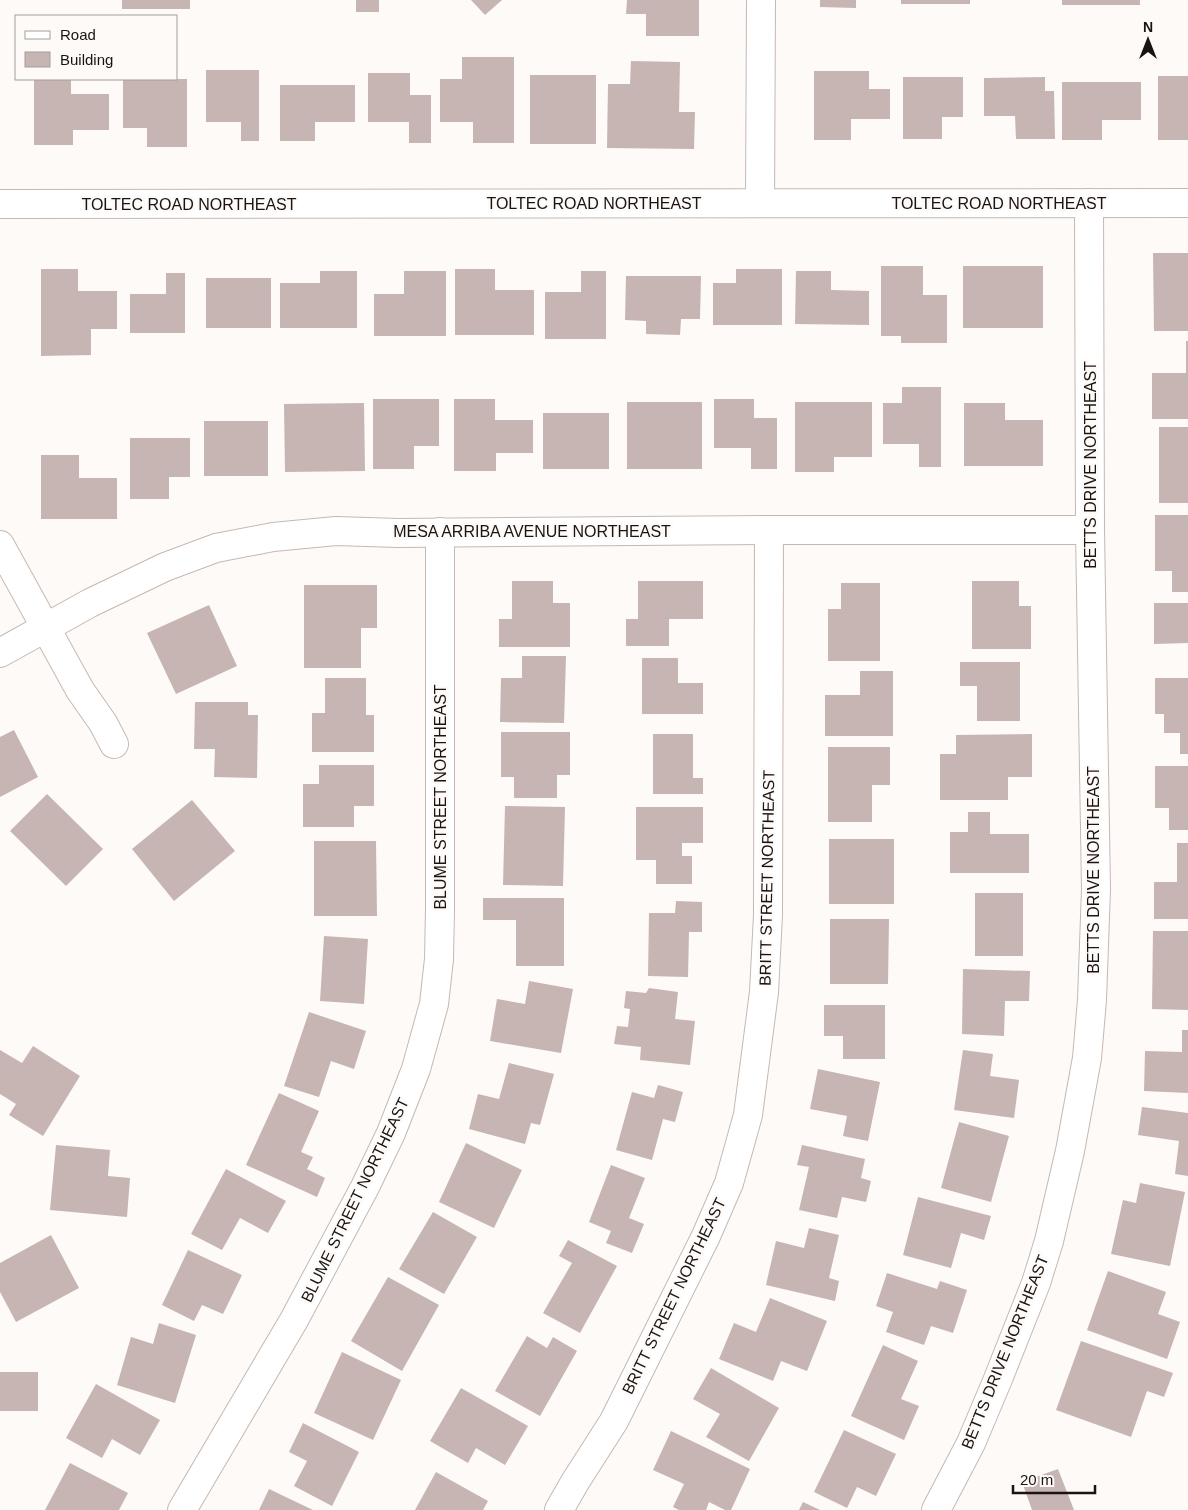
<svg xmlns="http://www.w3.org/2000/svg" width="1188" height="1510" viewBox="0 0 1188 1510" font-family="Arial,sans-serif">
	<style>
		.building { fill: #c7b5b3 }
		.lines { fill: none; stroke-linecap: round; stroke-linejoin: round }
		.minor-casing { stroke: #c7b8af; stroke-width: 30 }
		.minor { stroke: #fff; stroke-width: 28 }
		.labels { text-anchor: middle; dominant-baseline: central; stroke-width: 5; stroke-linejoin: round; paint-order: stroke }
		.street-label { font-size: 16px; fill: #191411; stroke: #fdfaf8 }
	</style>
	<rect width="100%" height="100%" fill="#fdfaf8"/>
	<g class="building">
		<rect x="122" y="0" width="68" height="9"/>
		<rect x="356" y="0" width="23" height="12"/>
		<path d="M471 0H502L485 15Z"/>
		<path d="M627 0H699V36H646V14H626Z"/>
		<path d="M820 0H856V8L820 7Z"/>
		<rect x="901" y="0" width="69" height="4"/>
		<rect x="1062" y="0" width="78" height="5"/>
		<path d="M462 57H514V143H473V122H440V79H462Z"/>
		<path d="M631 61 680 62 679 112H695L694 149 607 148 608 84H630Z"/>
		<path d="M206 70H259V141H241V122H206Z"/>
		<path d="M814 71H869V89H890V119H851V140H814Z"/>
		<path d="M368 73H410V95H431V143H409V122H368Z"/>
		<rect x="530" y="75" width="66" height="69"/>
		<rect x="1158" y="76" width="30" height="64"/>
		<path d="M903 77H963V117H942V139H903Z"/>
		<path d="M1045 77V91H1054L1055 139H1016L1015 116H984V78Z"/>
		<path d="M34 79H71V94H109V130H73V145H34Z"/>
		<path d="M123 79H187V147H147V128H123Z"/>
		<path d="M1062 82H1141V120H1102V140H1062Z"/>
		<path d="M280 85H355V122H315V141H280Z"/>
		<path d="M1153 253H1188V331H1154Z"/>
		<path d="M881 266H923V295H947V343H901V336H881Z"/>
		<rect x="963" y="266" width="80" height="62"/>
		<path d="M41 269H78V291H117V329H91V355L41 356Z"/>
		<path d="M455 269H495V290H534V335H455Z"/>
		<path d="M736 269H782V325H713V283H736Z"/>
		<path d="M320 271H357V328H280V283H320Z"/>
		<path d="M404 271H446V336H374V294H404Z"/>
		<path d="M581 271H606V339H545V292H581Z"/>
		<path d="M796 271H831V290L869 291V325L795 324Z"/>
		<path d="M166 273H185V333H130V294H166Z"/>
		<path d="M626 276H701L700 319H681L680 335 646 334V321L625 320Z"/>
		<rect x="206" y="278" width="65" height="50"/>
		<path d="M1186 341H1188V419H1152V373H1186Z"/>
		<path d="M902 387H941V467H919V444H883V403H902Z"/>
		<path d="M373 399H439V446H414V469H373Z"/>
		<path d="M454 399H495V420H533V453H496V471H454Z"/>
		<path d="M714 399H754V418H777V469H751V448H714Z"/>
		<rect x="627" y="402" width="75" height="67"/>
		<path d="M795 402H872V457H834V472H795Z"/>
		<path d="M364 403 365 471 285 472 284 404Z"/>
		<path d="M964 403H1005V420H1043V466H964Z"/>
		<rect x="543" y="413" width="66" height="56"/>
		<rect x="204" y="421" width="64" height="55"/>
		<rect x="1159" y="427" width="29" height="76"/>
		<path d="M130 438H190V477H169V499H130Z"/>
		<path d="M41 455H79V478H117V519H41Z"/>
		<path d="M1155 515H1188V592H1172V571H1155Z"/>
		<path d="M512 581H553V603H570V647H499V619H512Z"/>
		<path d="M638 581H703V619H669V646H626V619H638Z"/>
		<path d="M972 581H1019V606H1031V649H972Z"/>
		<path d="M841 583H880V661H828V609H841Z"/>
		<path d="M304 585H377V628H361V668H304Z"/>
		<path d="M1154 603H1188V643L1154 644Z"/>
		<path d="M209 605 237 666 176 694 147 633Z"/>
		<path d="M522 656H566L564 723 500 722 501 678H522Z"/>
		<path d="M642 658H678V683H703V714H642Z"/>
		<path d="M960 662H1020V721H977V686H960Z"/>
		<path d="M860 671H893V736H825V695H860Z"/>
		<path d="M325 678H366V715H374V752H312V713H325Z"/>
		<path d="M1155 678H1188V754H1180V733H1164V714H1155Z"/>
		<path d="M195 702H248V715H258L257 778 214 777 215 749H194Z"/>
		<path d="M14 730 38 777 0 797V737Z"/>
		<path d="M501 732H570V775H557V798H514V777H501Z"/>
		<path d="M653 734H693V778H703V794H653Z"/>
		<path d="M1032 734V777H1008V800H940V754H956V735Z"/>
		<path d="M828 747H890V785H872V822H828Z"/>
		<path d="M319 765H374V806H354V827H303V784H319Z"/>
		<path d="M1155 766H1188V830H1169V808H1155Z"/>
		<path d="M47 794 103 849 66 886 10 831Z"/>
		<path d="M192 800 235 851 174 901 132 849Z"/>
		<path d="M505 806 565 807 563 886 503 885Z"/>
		<path d="M636 807H703V843H682V856H692V884H656V860H636Z"/>
		<path d="M968 812H990V834H1029V873H950V832H968Z"/>
		<rect x="829" y="839" width="65" height="65"/>
		<path d="M314 841H376L377 916H314Z"/>
		<path d="M1177 843H1188V919H1154V882H1177Z"/>
		<rect x="975" y="893" width="48" height="63"/>
		<path d="M483 898H564V966H516V920H483Z"/>
		<path d="M676 901 702 902V932H689L688 977 648 976 649 913H675Z"/>
		<path d="M830 919H889L888 984H830Z"/>
		<path d="M1153 931H1188V1010L1152 1009Z"/>
		<path d="M324 936 368 939 364 1004 320 1001Z"/>
		<path d="M963 969 1030 971 1029 1001H1005L1004 1036 962 1034Z"/>
		<path d="M529 981 573 989 561 1053 490 1041 497 999 525 1004Z"/>
		<path d="M649 988 678 992 675 1019 695 1021 690 1065 640 1060 641 1047 614 1044 617 1026 628 1027 630 1009 624 1008 626 991 646 993Z"/>
		<path d="M824 1005H885V1059H843V1036H824Z"/>
		<path d="M309 1012 366 1031 354 1069 331 1061 319 1097 284 1086Z"/>
		<path d="M1182 1030H1188V1093L1144 1091 1145 1051 1182 1052Z"/>
		<path d="M33 1046 80 1076 43 1136 9 1115 16 1104 0 1094V1050L22 1063Z"/>
		<path d="M963 1050 993 1054 990 1076 1019 1080 1014 1118 954 1110Z"/>
		<path d="M509 1063 554 1074 540 1125 531 1123 525 1144 469 1129 478 1094 499 1099Z"/>
		<path d="M818 1069 880 1082 868 1141 843 1136 847 1116 810 1109Z"/>
		<path d="M658 1085 683 1092 675 1122 663 1119 652 1160 616 1150 632 1092 654 1098Z"/>
		<path d="M279 1093 319 1111 301 1152 313 1157 307 1169 325 1178 317 1197 246 1165Z"/>
		<path d="M1142 1107 1188 1113V1176L1175 1174 1179 1141 1138 1135Z"/>
		<path d="M959 1122 1009 1136 991 1202 941 1188Z"/>
		<path d="M466 1143 522 1170 494 1228 439 1202Z"/>
		<path d="M56 1145 110 1150 108 1176 130 1178 127 1217 50 1210Z"/>
		<path d="M802 1145 865 1159 861 1178 871 1181 866 1202 842 1197 837 1218 799 1210 809 1167 797 1165Z"/>
		<path d="M611 1165 645 1178 629 1218 644 1224 632 1253 606 1243 611 1231 589 1222Z"/>
		<path d="M226 1169 286 1201 268 1233 240 1218 222 1250 191 1234Z"/>
		<path d="M1140 1183 1185 1192 1170 1266 1111 1254 1123 1200 1136 1203Z"/>
		<path d="M918 1197 991 1216 984 1240 961 1233 951 1268 903 1255Z"/>
		<path d="M433 1212 477 1237 444 1294 399 1269Z"/>
		<path d="M809 1228 839 1235 829 1278 839 1281 835 1301 766 1285 776 1241 804 1248Z"/>
		<path d="M51 1235 79 1288 16 1322 0 1292V1263Z"/>
		<path d="M568 1240 617 1266 580 1333 543 1313 572 1263 559 1256Z"/>
		<path d="M188 1250 242 1275 223 1314 202 1305 194 1321 162 1305Z"/>
		<path d="M1108 1271 1166 1292 1158 1314 1180 1322 1167 1359 1087 1330Z"/>
		<path d="M887 1273 937 1289 940 1281 967 1290 953 1333 931 1326 924 1345 886 1332 893 1312 876 1306Z"/>
		<path d="M388 1277 439 1305 402 1371 351 1341Z"/>
		<path d="M770 1298 827 1321 807 1371 781 1361 773 1381 719 1359 734 1323 756 1332Z"/>
		<path d="M159 1323 196 1335 175 1403 117 1385 131 1337 153 1344Z"/>
		<path d="M527 1336 547 1348 553 1337 577 1351 540 1416 495 1391Z"/>
		<path d="M1081 1341 1173 1373 1164 1397 1147 1391 1131 1437 1056 1410Z"/>
		<path d="M883 1345 918 1361 901 1399 919 1406 904 1440 851 1416Z"/>
		<path d="M342 1352 401 1380 373 1440 314 1413Z"/>
		<path d="M711 1368 779 1408 749 1461 706 1437 720 1414 693 1399Z"/>
		<rect x="0" y="1372" width="38" height="39"/>
		<path d="M96 1384 160 1420 140 1455 112 1439 102 1458 66 1438Z"/>
		<path d="M461 1388 528 1426 505 1465 476 1448 468 1463 430 1441Z"/>
		<path d="M303 1423 359 1452 332 1506 294 1486 307 1461 289 1452Z"/>
		<path d="M844 1430 896 1454 876 1496 857 1487 847 1508 814 1492Z"/>
		<path d="M671 1431 750 1469 731 1510H725L709 1502 706 1510H679L673 1507 684 1484 653 1470Z"/>
		<path d="M70 1463 128 1493 119 1510H45Z"/>
		<path d="M1058 1469 1074 1510H1032L1022 1482Z"/>
		<path d="M436 1472 488 1501 483 1510H415Z"/>
		<path d="M269 1489 313 1510H259Z"/>
		<path d="M803 1502 820 1510H799Z"/>
	</g>
	<g class="lines">
		<g class="minor-casing">
			<g id="minor">
				<path d="M760 203 761 0"/>
				<path d="M0 204 1188 203"/>
				<path d="M0 545 80 690 103 723 114 744"/>
				<path d="M0 653 90 603 165 567 216 548 273 537 336 531 398 533 769 530H1090"/>
				<path d="M182 1510 294 1320 365 1187 391 1133 416 1069 434 1004 439 959 440 910V532"/>
				<path d="M559 1510 575 1482 614 1421 706 1236 729 1183 748 1115 764 992 768 915 769 530"/>
				<path d="M936 1510 971 1443 998 1379 1036 1283 1049 1241 1070 1151 1087 1058 1092 1000 1096 889 1090 530 1089 203"/>
			</g>
		</g>
		<use href="#minor" class="minor"/>
	</g>
	<g class="labels">
		<g class="street-label">
			<text x="594" y="203">TOLTEC ROAD NORTHEAST</text>
			<text x="999" y="203">TOLTEC ROAD NORTHEAST</text>
			<text x="189" y="204">TOLTEC ROAD NORTHEAST</text>
			<text transform="translate(1090 465) rotate(-90)">BETTS DRIVE NORTHEAST</text>
			<text x="532" y="531">MESA ARRIBA AVENUE NORTHEAST</text>
			<text transform="translate(440 797) rotate(-90)">BLUME STREET NORTHEAST</text>
			<text transform="translate(1093 870) rotate(-90)">BETTS DRIVE NORTHEAST</text>
			<text transform="translate(767 878) rotate(-89)">BRITT STREET NORTHEAST</text>
			<text transform="translate(355 1200) rotate(-64)">BLUME STREET NORTHEAST</text>
			<text transform="translate(674 1296) rotate(-64)">BRITT STREET NORTHEAST</text>
			<text transform="translate(1005 1352) rotate(-68)">BETTS DRIVE NORTHEAST</text>
		</g>
	</g>
	<rect x="15" y="15" width="162" height="65" fill="#fdfaf8" stroke="#a29e9c"/>
	<rect x="25" y="31" width="25" height="8" fill="#ffffff" stroke="#a29e9c"/>
	<text x="60" y="40" font-size="15" fill="#191411">Road</text>
	<rect x="25" y="52" width="25" height="15" fill="#c7b5b3" stroke="#a29e9c"/>
	<text x="60" y="65" font-size="15" fill="#191411">Building</text>
	<g transform="translate(1148 40)" stroke="#fdfaf8" stroke-width="4" paint-order="stroke">
	<path d="M0-4L9 19L0 12L-9 19Z" fill="#191411"/>
	<text y="-8" font-size="14" font-weight="bold" text-anchor="middle" fill="#191411">N</text>
	</g>
	<path d="M1013 1485v8h82v-8" fill="none" stroke="#191411" stroke-width="2.5"/>
	<text x="1020" y="1485" font-size="15" fill="#191411" stroke="#fdfaf8" stroke-width="4" paint-order="stroke">20 m</text>
</svg>
